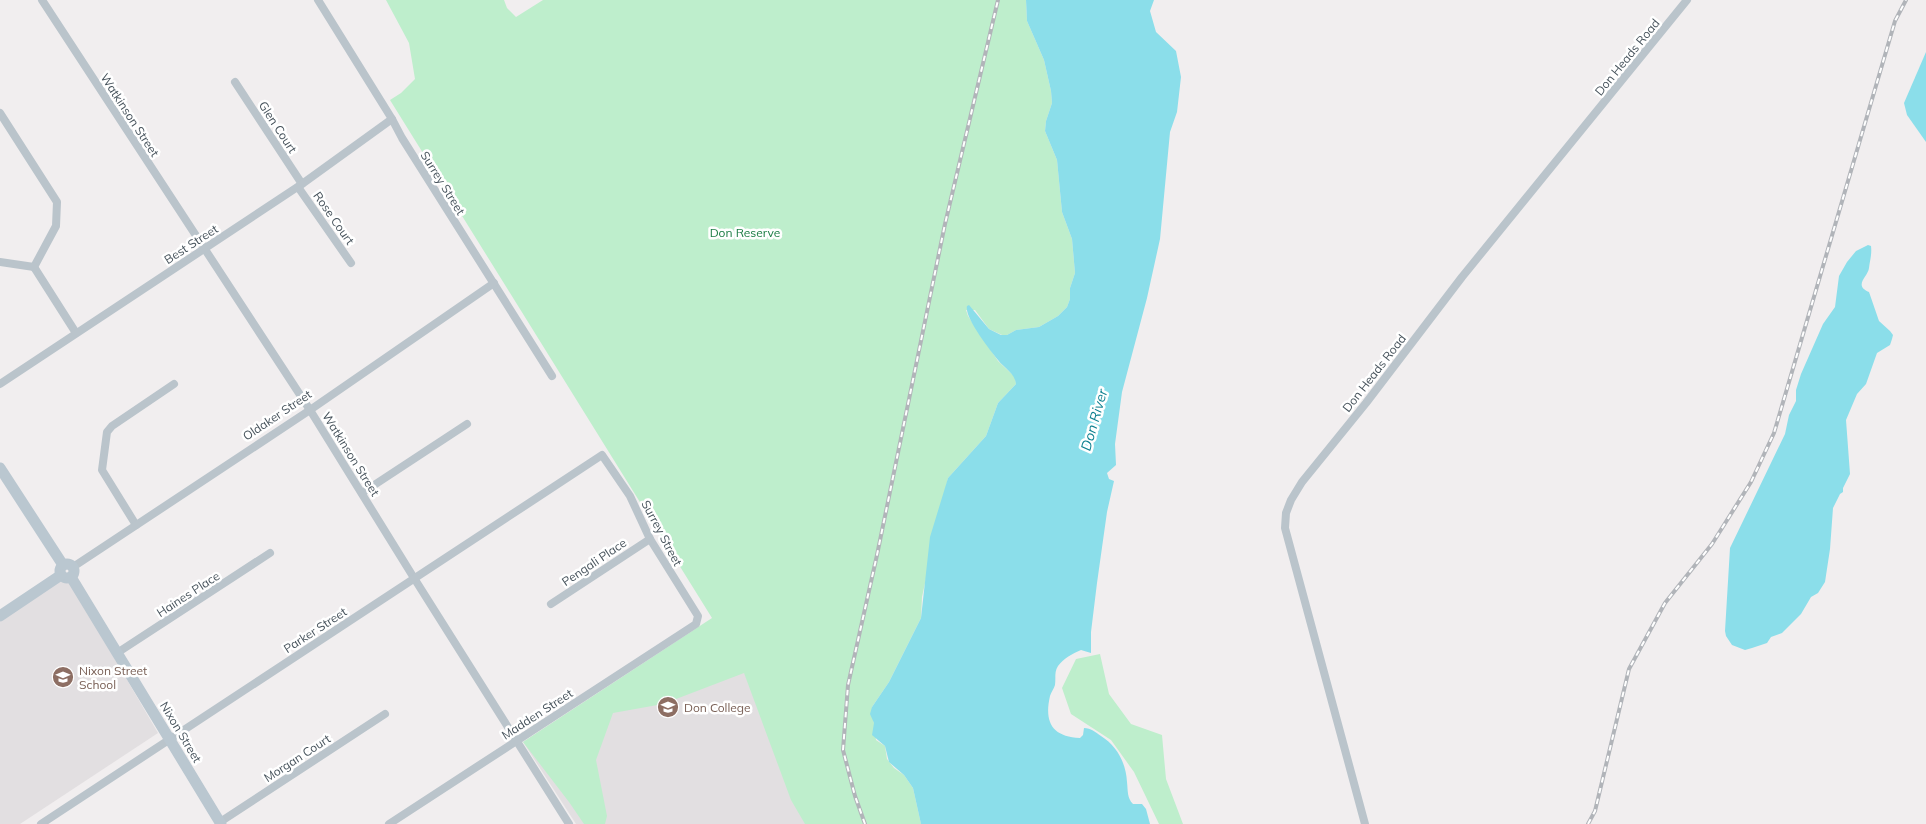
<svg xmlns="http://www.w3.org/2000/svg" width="1926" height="824" viewBox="0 0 1926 824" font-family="Mulish,sans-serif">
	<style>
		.education { fill: #e2dfe1 }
		.green { fill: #beeecc }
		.water { fill: #8bdeea }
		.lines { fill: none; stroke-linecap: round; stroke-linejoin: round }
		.street { stroke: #bac4cb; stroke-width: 8 }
		.secondary { stroke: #bac7d0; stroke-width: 11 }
		.rail-casing { stroke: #b1b4b9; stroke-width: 4 }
		.rail { stroke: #fff; stroke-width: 2; stroke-dasharray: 5.5; stroke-linecap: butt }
		.labels { text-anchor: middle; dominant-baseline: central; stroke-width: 5; stroke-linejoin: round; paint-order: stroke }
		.street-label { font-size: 12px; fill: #47535c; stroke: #fff }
		.park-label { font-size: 12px; fill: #197c42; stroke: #fff }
		.education-label { font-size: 12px; fill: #785e54; stroke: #fff; text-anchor: start }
		.water-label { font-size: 14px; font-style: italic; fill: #0f8090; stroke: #fff }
	</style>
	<rect width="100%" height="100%" fill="#f1eeef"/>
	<g class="education">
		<path d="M60 581 71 584 158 733 20 824H0V621Z"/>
		<path d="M712 619 744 672 813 824H576L523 742Z"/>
	</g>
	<g class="green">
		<path d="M386 0H504L507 8 516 17 543 0H1026L1027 21 1044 60 1051 91 1052 103 1046 121 1045 131 1057 160 1062 212 1072 239 1075 273 1070 288V299L1067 307 1058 316 1039 327 1016 330 1007 335H1002L989 329 975 310H966L968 316 998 361 1015 377 1016 384 998 403 986 436 948 478 922 597 921 618 889 682 872 707 876 740 885 746 887 759 894 768 904 775 913 788 921 824H805L791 800 744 673 663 704 613 713 596 760 607 816 605 824H584L569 802 523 742 712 618 390 100 401 93 415 79 409 43Z"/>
		<path d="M1100 654 1109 694 1131 724 1162 735 1166 779 1183 824H1159L1134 772 1111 740 1071 714 1062 688 1076 659Z"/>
	</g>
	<g class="water">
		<path d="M1026 0H1154L1150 11 1156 32 1176 51 1181 77 1177 112 1170 132 1160 239 1147 298 1122 392 1115 444 1116 465 1107 473 1109 479 1114 481 1107 512 1097 583 1091 632V653L1081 650C1072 654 1064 658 1058 666 1054 672 1056 678 1055 685 1054 689 1051 692 1050 696 1044 722 1052 737 1080 738L1083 735 1084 728C1091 728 1095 732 1101 736 1117 746 1126 763 1127 782 1128 791 1127 798 1133 804H1142L1146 809 1150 824H921L913 788 904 775 889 762 885 746 872 735 874 723 870 714 872 707 889 682 921 618 930 537 948 478 986 436 998 403 1016 384C1015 373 1004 368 998 360 990 350 964 317 967 306L969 305 989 329 1001 335H1007L1016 330 1039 327 1058 316 1067 307 1070 299V288L1075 273 1072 239 1062 212 1057 160 1045 131 1046 121 1052 103 1051 91 1044 60 1027 21Z"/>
		<path d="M1926 52V142L1907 115 1904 103Z"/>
		<path d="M1868 245 1871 246C1872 254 1870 260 1869 268 1868 277 1853 285 1869 292L1879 321 1890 331 1893 335 1892 339 1890 345 1877 353 1866 384 1857 394 1846 420 1850 474 1843 488V492L1840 494 1833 508 1830 549 1825 582 1818 593 1811 597 1801 614 1782 633 1771 637 1767 643 1752 648 1745 650 1732 645 1726 636 1725 631 1730 548 1785 434 1789 415 1796 401V390L1801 374 1823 324 1835 307 1839 276 1847 262 1856 251Z"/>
	</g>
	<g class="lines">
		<g class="street">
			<path d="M42 0 310 410 414 578 569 824"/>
			<path d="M318 0 392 119 402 138 552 376"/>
			<path d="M235 82 302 184"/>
			<path d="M0 113 57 202 56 226 34 267"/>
			<path d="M298 187 351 263"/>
			<path d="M0 262 34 267"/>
			<path d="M34 267 76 333"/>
			<path d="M0 384 302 184 392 119"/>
			<path d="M362 493 467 424"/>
			<path d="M136 525 102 470 107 432 112 426 174 384"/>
			<path d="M73 567 310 410 494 283"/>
			<path d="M551 604 650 539"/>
			<path d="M117 653 270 553"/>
			<path d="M220 822 385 714"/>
			<path d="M41 824 602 455 630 496 650 539 698 616 696 624 389 824"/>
			<path d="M1365 824 1285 528 1286 513 1291 500 1302 482 1366 403 1462 277 1687 0"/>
		</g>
		<g class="secondary">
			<path d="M0 468 63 565"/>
			<circle cx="67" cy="571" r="7"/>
			<path d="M71 577 221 824"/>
			<path d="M0 616 61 575"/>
		</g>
		<g class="rail-casing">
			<g id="rail">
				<path d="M865 824 855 796 843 750 848 685 877 555 945 224 998 0"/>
				<path d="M1588 824 1595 811 1629 669 1665 603 1712 544 1751 482 1774 433 1895 21 1906 0"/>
			</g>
		</g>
		<use href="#rail" class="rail"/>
	</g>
	<defs>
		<g id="school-disc" transform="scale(1.125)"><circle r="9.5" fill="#8d6e63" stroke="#fff"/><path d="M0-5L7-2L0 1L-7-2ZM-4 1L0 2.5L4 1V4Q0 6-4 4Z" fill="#fff"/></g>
	</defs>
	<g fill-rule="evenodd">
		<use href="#school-disc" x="63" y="677"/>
		<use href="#school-disc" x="668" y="707"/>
	</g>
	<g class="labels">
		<g class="street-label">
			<text transform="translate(1627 57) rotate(-51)">Don Heads Road</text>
			<text transform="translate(130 115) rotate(57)">Watkinson Street</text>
			<text transform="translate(278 127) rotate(57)">Glen Court</text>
			<text transform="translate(443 183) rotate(58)">Surrey Street</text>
			<text transform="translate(334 218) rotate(55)">Rose Court</text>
			<text transform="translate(191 244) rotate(-33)">Best Street</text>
			<text transform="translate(1374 373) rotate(-52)">Don Heads Road</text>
			<text transform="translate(277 415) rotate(-34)">Oldaker Street</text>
			<text transform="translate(351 454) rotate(58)">Watkinson Street</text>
			<text transform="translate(662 533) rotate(62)">Surrey Street</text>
			<text transform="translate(594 562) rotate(-34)">Pengali Place</text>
			<text transform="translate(188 594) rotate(-33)">Haines Place</text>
			<text transform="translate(315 630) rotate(-33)">Parker Street</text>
			<text transform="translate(537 714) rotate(-33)">Madden Street</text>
			<text transform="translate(181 732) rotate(59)">Nixon Street</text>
			<text transform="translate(297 758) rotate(-33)">Morgan Court</text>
		</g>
		<g class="park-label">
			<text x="745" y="232">Don Reserve</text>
		</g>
		<g class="education-label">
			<text x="79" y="670">Nixon Street<tspan x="79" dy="14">School</tspan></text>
			<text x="684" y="707">Don College</text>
		</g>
		<g class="water-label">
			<text transform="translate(1094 420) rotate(-74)">Don River</text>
		</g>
	</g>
</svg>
